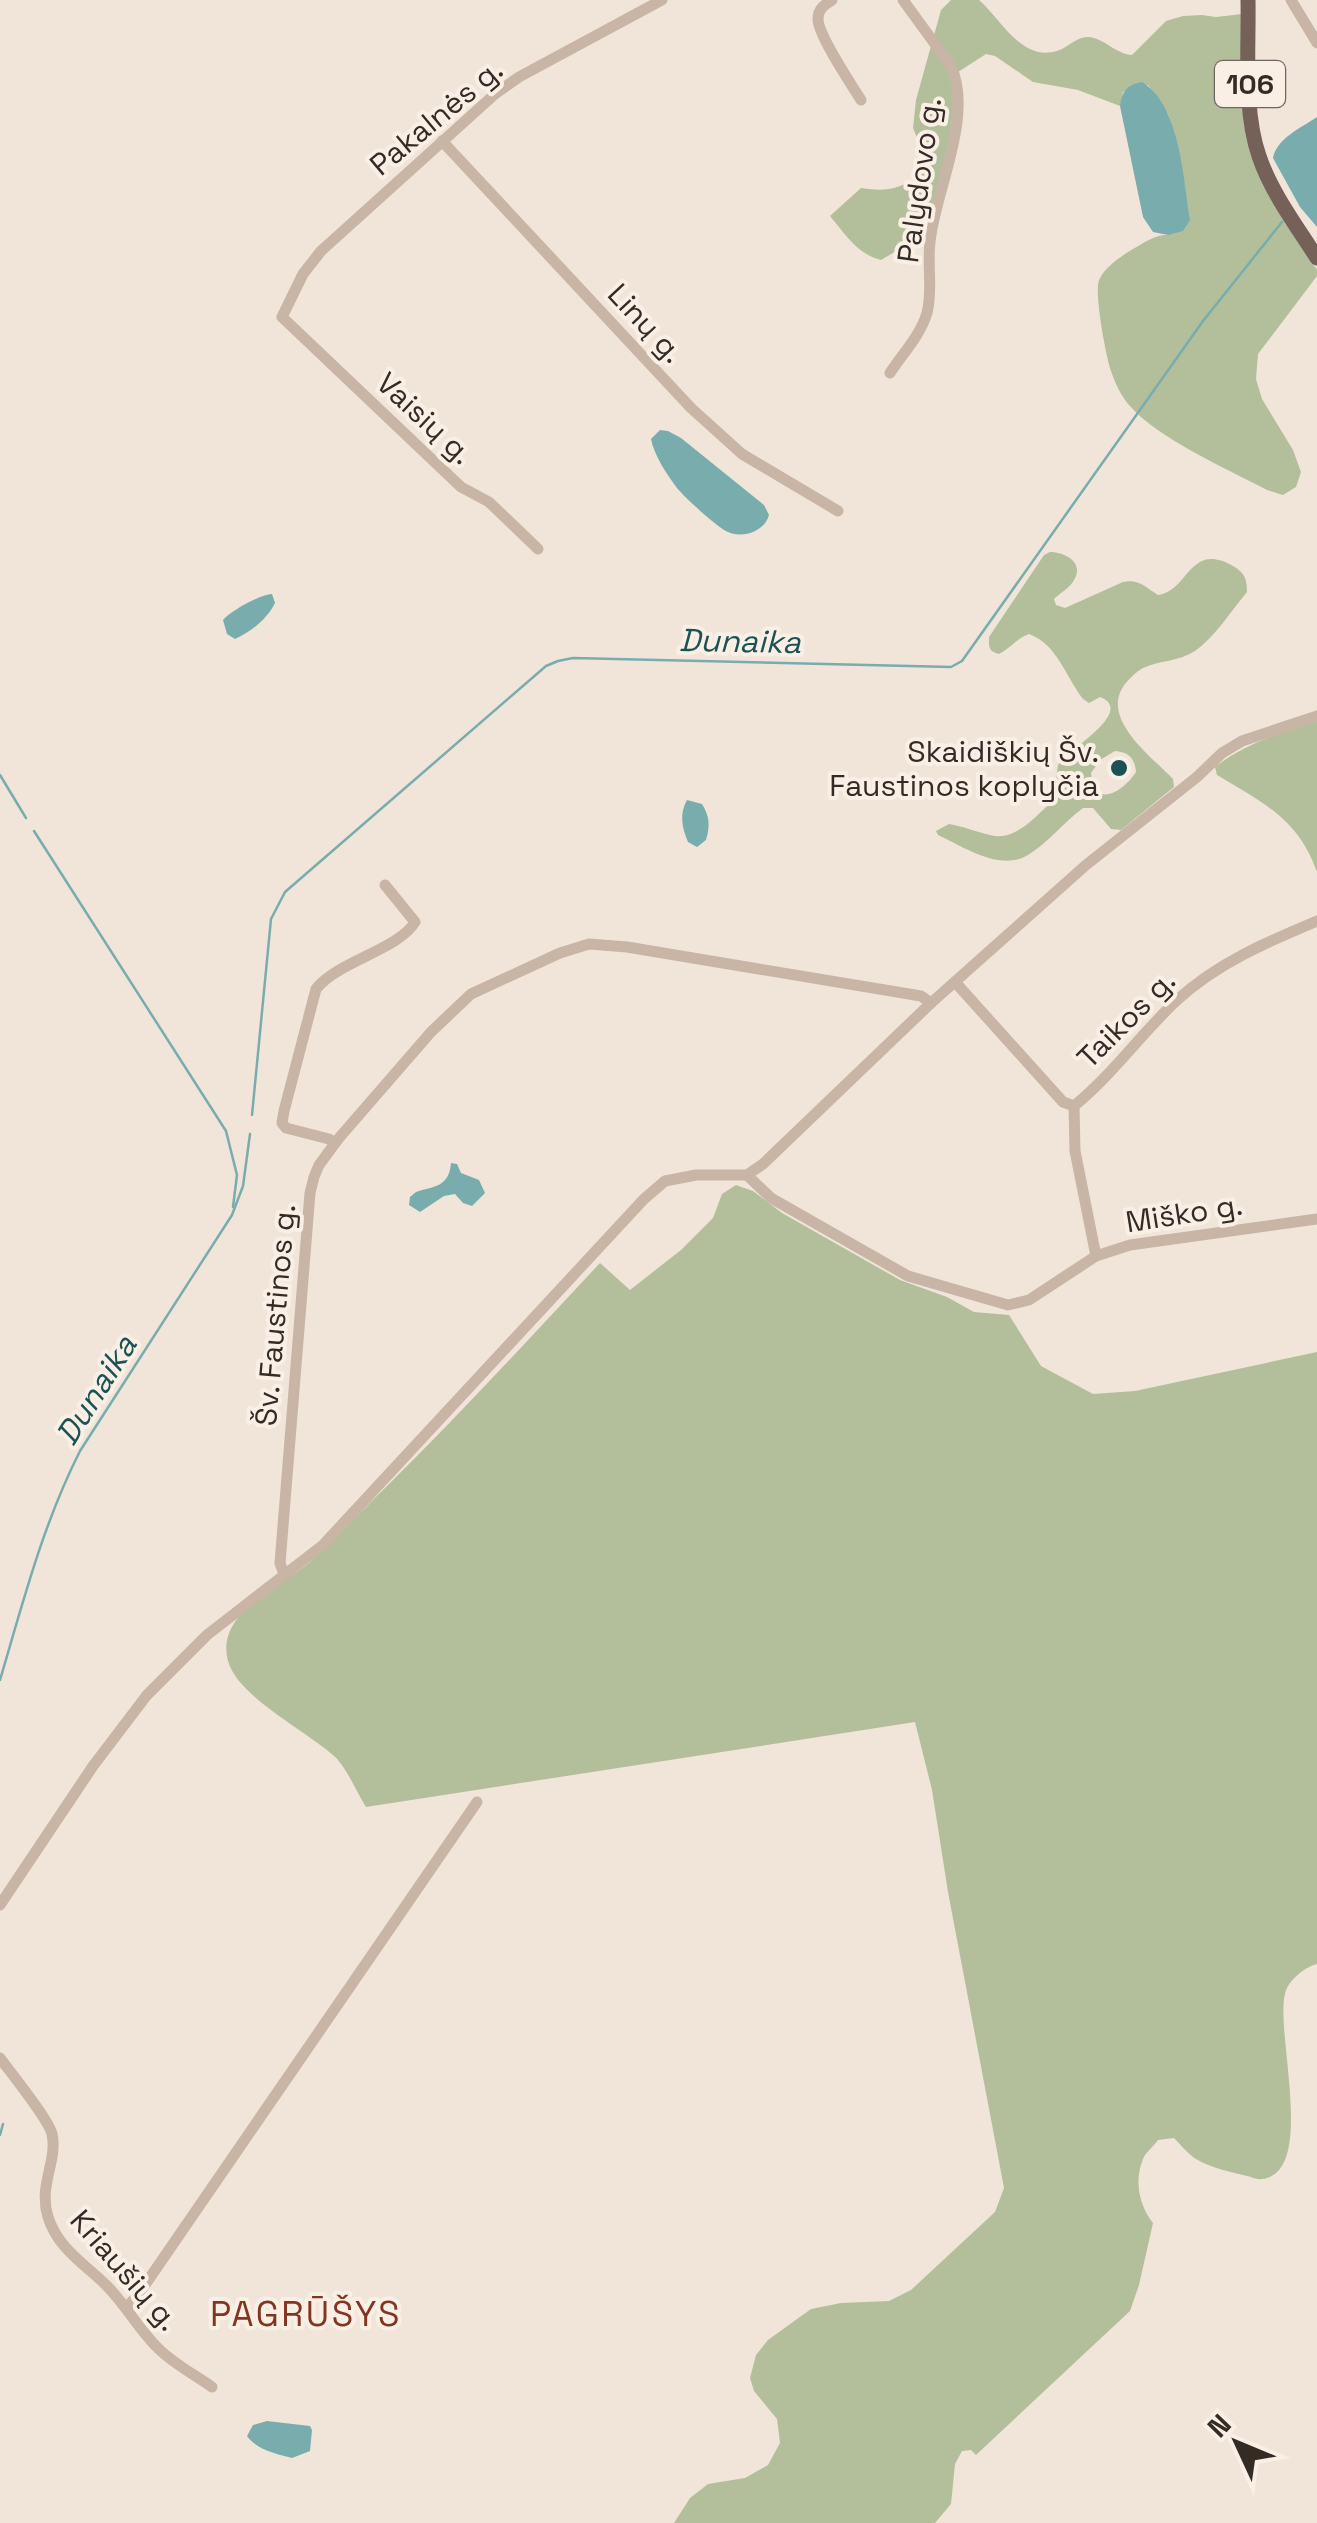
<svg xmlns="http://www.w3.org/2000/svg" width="1317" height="2523" viewBox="0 0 1317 2523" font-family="'Space Grotesk',sans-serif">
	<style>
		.green { fill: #b3bf9a; fill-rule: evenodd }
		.water { fill: #79acad }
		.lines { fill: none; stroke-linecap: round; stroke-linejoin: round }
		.stream { stroke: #79acad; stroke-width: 2.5 }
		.minor { stroke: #c8b5a6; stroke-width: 11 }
		.major { stroke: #766158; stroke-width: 15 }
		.poi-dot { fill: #1d5255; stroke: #f9efe5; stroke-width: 4 }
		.labels { text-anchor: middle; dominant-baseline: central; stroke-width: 8; stroke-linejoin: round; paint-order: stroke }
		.shield { fill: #f9efe5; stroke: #6f6660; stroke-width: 2.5 }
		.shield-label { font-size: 28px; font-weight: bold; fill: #342b27 }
		.street-label { font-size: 30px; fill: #342b27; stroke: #f9efe5 }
		.poi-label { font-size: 30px; fill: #342b27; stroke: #f9efe5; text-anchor: end }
		.water-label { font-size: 32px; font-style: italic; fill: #1d5255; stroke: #f9efe5 }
		.quarter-label { font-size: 35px; letter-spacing: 2.5px; fill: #823621; stroke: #f9efe5 }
	</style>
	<rect width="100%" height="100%" fill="#f1e5d9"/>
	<g class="green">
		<path d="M951 0H979C1000 18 1020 59 1053 52 1066 50 1076 36 1089 37 1105 39 1116 54 1132 55L1166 21 1183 16 1202 15 1216 17 1242 14 1246 133 1251 155 1260 176 1317 270V276L1258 354 1256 379 1262 399 1293 450 1301 472 1296 487 1283 495 1267 490C1226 468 1158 439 1129 405 1121 396 1115 383 1111 371 1106 357 1094 293 1099 280 1105 267 1121 256 1133 249 1144 243 1155 234 1168 235L1175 134 1168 114 1148 85 1123 92 1120 106 1078 90 1033 82 995 56 986 54 958 72 949 143 931 210 912 235 893 253 881 260C857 254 846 235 830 216L861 188C888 192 896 189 920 177L927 161 913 128 916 100 941 10Z"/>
		<path d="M1050 552C1064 552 1085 562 1074 580 1071 587 1060 593 1054 599L1056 605 1065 608 1123 582C1139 579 1145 587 1158 595 1189 591 1189 541 1233 566 1245 573 1247 579 1247 592 1231 611 1215 637 1195 651 1178 662 1160 660 1143 668 1136 672 1130 678 1125 684 1099 718 1151 756 1173 779L1174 787 1121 830 1111 829 1093 808H1083C1064 822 1048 843 1028 855 1000 872 964 847 938 835L936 831 949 824C963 826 976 832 990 835 1016 842 1035 816 1053 801L1058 765 1063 758C1076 746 1134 710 1100 697L1089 703 1083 699C1066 677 1057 644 1029 634 1017 638 1010 649 999 654 988 651 989 647 989 637L1044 555ZM1115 751C1129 752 1135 759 1136 772 1123 792 1094 810 1091 773L1100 760Z"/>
		<path d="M1317 721V872C1298 818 1263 803 1217 775L1215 767C1246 743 1280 733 1317 721Z"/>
		<path d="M736 1185 753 1191 782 1213 900 1280 947 1297 974 1312 1009 1315 1041 1366 1093 1394 1135 1391 1317 1352V1964C1305 1967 1288 1980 1285 1994 1275 2032 1317 2173 1262 2179 1257 2180 1252 2177 1247 2176 1231 2172 1211 2168 1196 2159 1188 2154 1181 2145 1174 2138L1158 2140C1154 2146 1145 2153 1143 2159 1134 2181 1139 2205 1153 2223L1139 2285 1130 2311 976 2455 971 2450 962 2451 955 2464 951 2504 935 2523H674L690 2498 708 2484 745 2478 768 2465 780 2443 777 2419 754 2391 750 2378 756 2355 768 2340 811 2309 841 2303 889 2301 911 2290 995 2212 1004 2188 948 1892 932 1790 915 1722 366 1807C356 1791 347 1768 334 1756 305 1730 238 1697 228 1661 215 1612 281 1587 310 1562 336 1540 360 1512 385 1488 459 1415 529 1339 600 1263L630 1290 681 1250 713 1218 722 1194Z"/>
	</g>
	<g class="water">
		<path d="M1142 82C1181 106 1183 180 1190 220L1183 231 1168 235 1153 232 1143 217 1120 106C1121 92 1128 84 1142 82Z"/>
		<path d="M1317 117V227L1300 207 1273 158C1277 138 1301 128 1317 117Z"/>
		<path d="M660 430 668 431 681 438 764 505 769 515C764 533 740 540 724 530 713 523 685 498 677 488 667 475 654 455 651 439Z"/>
		<path d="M272 594 275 603C267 619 251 632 235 639L227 634 223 620C232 610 259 595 272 594Z"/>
		<path d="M687 800 702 804C710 817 710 826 706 840L697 847 688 842C682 828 679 814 687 800Z"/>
		<path d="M451 1163 457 1164 461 1173 479 1180 485 1193 472 1206 463 1203 455 1194 444 1196 420 1212 409 1205 410 1197 416 1192C433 1186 449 1188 451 1163Z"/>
		<path d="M267 2421 310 2426 312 2430 310 2451 292 2458C277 2454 257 2450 247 2436L253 2425Z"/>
	</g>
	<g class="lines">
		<g class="stream">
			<path d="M0 775 26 818"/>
			<path d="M34 831 226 1131 237 1175 233 1207"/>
			<path d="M252 1115 271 919 285 892 546 666 558 661 573 658 951 667 962 661 1203 321 1282 222"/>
			<path d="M0 1680C23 1602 43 1524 80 1451L232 1215 243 1186 250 1134"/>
			<path d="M0 2135 3 2124"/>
		</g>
		<g class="minor">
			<path d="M832 0C824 5 818 9 818 19 818 35 851 84 861 100"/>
			<path d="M1291 0 1317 43"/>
			<path d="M442 141 691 408 742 454 838 511"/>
			<path d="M890 373C903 353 920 336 927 313 933 290 927 266 930 242 935 191 974 117 951 66L903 0"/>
			<path d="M538 549 489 502 461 487 282 317 303 274 321 251 495 94 519 77 662 0"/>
			<path d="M955 982 1063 1102 1074 1106C1112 1075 1141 1034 1176 1001 1217 963 1267 942 1317 921"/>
			<path d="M1074 1106 1075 1151 1096 1256"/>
			<path d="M335 1143 329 1139 286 1128 282 1123 284 1111 316 989C338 961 398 950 415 922L385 885"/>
			<path d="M747 1175 771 1198 908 1276 1008 1305 1029 1300 1096 1256 1130 1245 1317 1219"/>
			<path d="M284 1574 280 1563 310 1193 314 1177 319 1165 339 1138 431 1032 471 994 560 953 589 944 627 947 921 996 931 1003"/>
			<path d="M0 1905 93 1766 147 1695 207 1635 323 1545 644 1199 665 1181 696 1175H747L763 1164 931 1003 1086 865 1197 777 1222 753 1242 741 1317 716"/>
			<path d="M0 2058C11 2073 49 2120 52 2134 58 2161 38 2185 48 2217 58 2249 85 2264 107 2286 127 2306 140 2332 161 2351 176 2365 195 2375 212 2387"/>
			<path d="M126 2308 138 2295 477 1802"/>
		</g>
		<path class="major" d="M1248 0C1249 48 1243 110 1259 156 1271 192 1296 225 1317 258"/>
	</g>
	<circle class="poi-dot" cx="1119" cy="768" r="10"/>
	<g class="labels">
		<rect class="shield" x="1215" y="61" width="70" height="46" rx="8"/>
		<g class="shield-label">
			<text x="1250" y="84">106</text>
		</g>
		<g class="street-label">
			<text transform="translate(436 117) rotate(-40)">Pakalnės g.</text>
			<text transform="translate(919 180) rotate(-82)">Palydovo g.</text>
			<text transform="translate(646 323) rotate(47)">Linų g.</text>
			<text transform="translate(425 418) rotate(43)">Vaisių g.</text>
			<text transform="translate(1126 1019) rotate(-45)">Taikos g.</text>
			<text transform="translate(1184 1213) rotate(-9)">Miško g.</text>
			<text transform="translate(275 1315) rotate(-85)">Šv. Faustinos g.</text>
			<text transform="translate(125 2270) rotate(49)">Kriaušių g.</text>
		</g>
		<g class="poi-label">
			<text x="1099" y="751">Skaidiškių Šv.<tspan x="1099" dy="34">Faustinos koplyčia</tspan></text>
		</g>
		<g class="water-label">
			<text transform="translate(740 641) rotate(1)">Dunaika</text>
			<text transform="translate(96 1390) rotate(-58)">Dunaika</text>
		</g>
		<g class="quarter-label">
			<text x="306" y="2314">PAGRŪŠYS</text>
		</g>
	</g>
	<g transform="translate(1237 2443) rotate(314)" stroke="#f9efe5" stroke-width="8" paint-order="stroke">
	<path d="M0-8L18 38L0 25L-18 38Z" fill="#342b27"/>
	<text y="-15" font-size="28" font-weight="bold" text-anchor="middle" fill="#342b27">N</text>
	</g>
</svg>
